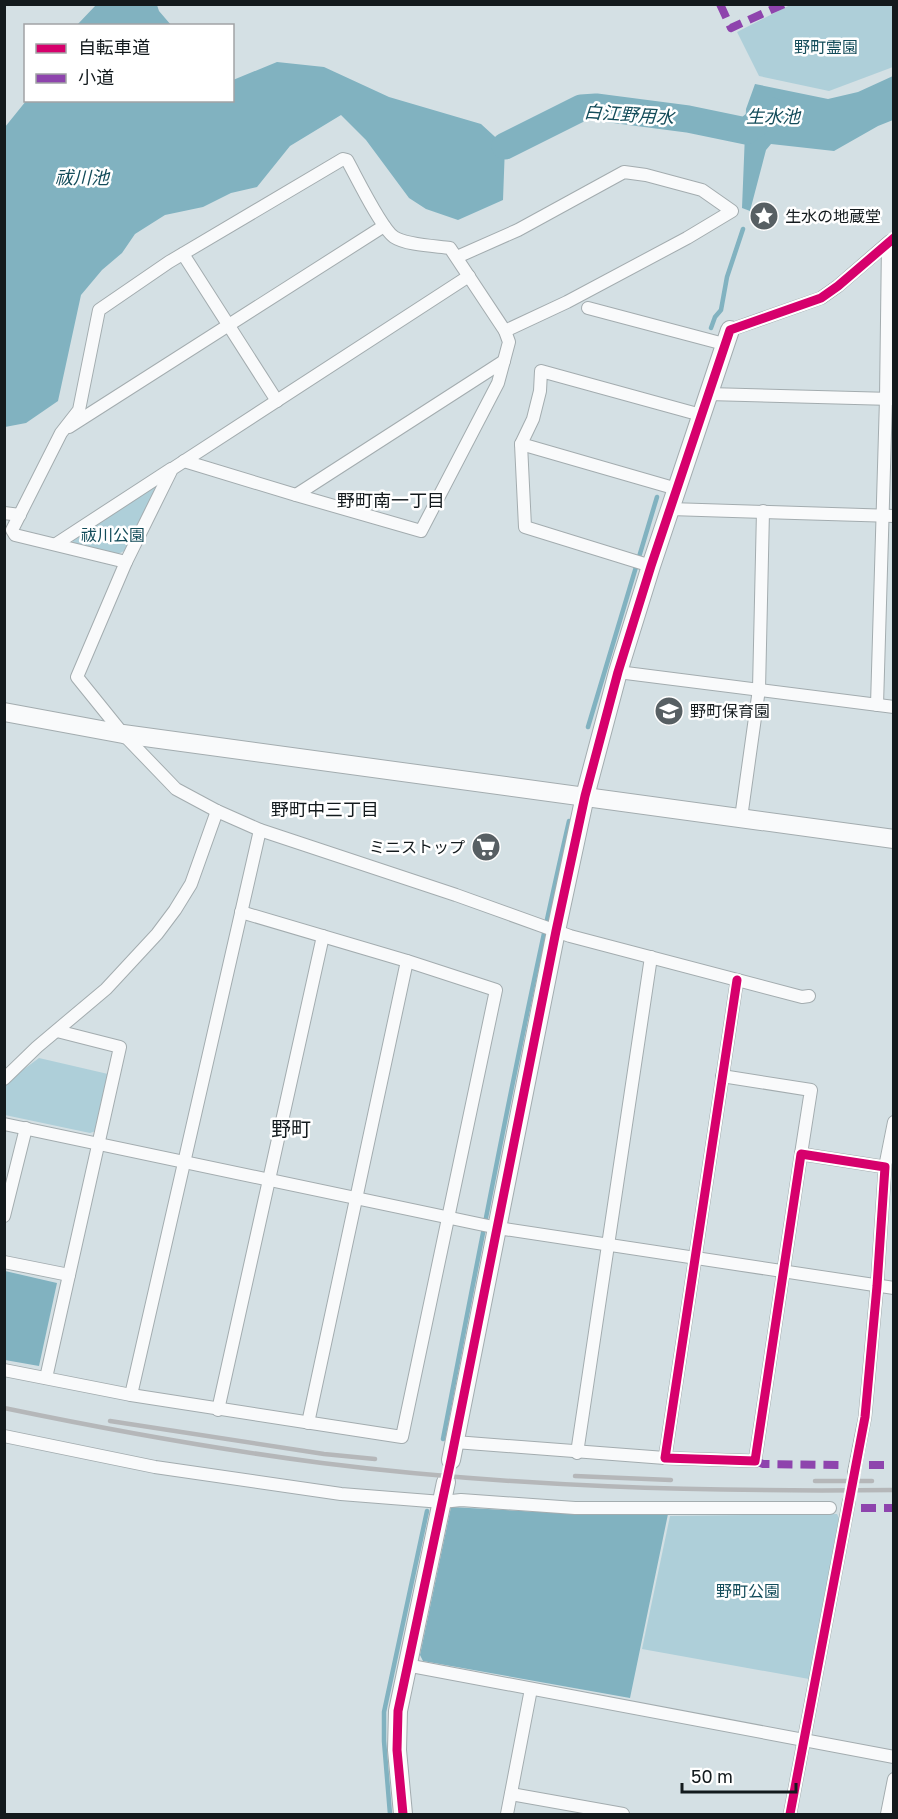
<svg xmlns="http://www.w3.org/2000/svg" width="898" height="1819" viewBox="0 0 898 1819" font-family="'Golos Text','Noto Sans JP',sans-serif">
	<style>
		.green { fill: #aecfd9 }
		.water { fill: #81b2c0 }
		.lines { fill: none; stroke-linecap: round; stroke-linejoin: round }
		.stream { stroke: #81b2c0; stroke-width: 4.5 }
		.river { stroke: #81b2c0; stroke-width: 27 }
		.street-tunnel { stroke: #adb8bc; stroke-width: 12; stroke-dasharray: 12 6; stroke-linecap: butt }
		.street-casing { stroke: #a3acaf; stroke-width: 14 }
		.secondary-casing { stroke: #a3acaf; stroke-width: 20 }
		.street { stroke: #f9fafb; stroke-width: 12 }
		.secondary { stroke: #f9fafb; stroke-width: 18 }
		.rail { stroke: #b5b7b9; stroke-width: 4.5 }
		.quiet { stroke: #8e44ad; stroke-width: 8; stroke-dasharray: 15 8; stroke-linecap: butt }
		.cycleway-casing { stroke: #fff; stroke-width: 13 }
		.cycleway { stroke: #d6006c; stroke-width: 9 }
		.labels { text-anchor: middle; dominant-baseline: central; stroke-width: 5; stroke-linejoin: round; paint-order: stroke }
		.park-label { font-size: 16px; fill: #134c5a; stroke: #fff }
		.poi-label { font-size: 16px; fill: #131a1d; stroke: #fff; text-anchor: start }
		.water-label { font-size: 18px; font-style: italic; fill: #134c5a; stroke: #fff }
		.neighbourhood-label { font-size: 18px; fill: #131a1d; stroke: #fff }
		.quarter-label { font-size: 20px; fill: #131a1d; stroke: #fff }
	</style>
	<rect width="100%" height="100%" fill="#d4e0e4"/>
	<g class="green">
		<path d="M792 4 893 5V67L829 91 759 76 737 32Z"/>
		<path d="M158 485 126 550 118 554 73 544V539Z"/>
		<path d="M39 1058 108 1074 96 1131 90 1133 5 1115V1086L8 1081Z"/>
		<path d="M837 1514 839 1518 809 1679 642 1649 670 1516Z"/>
	</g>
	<g class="water">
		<path d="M96 5H157L159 11 171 25H77Z"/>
		<path d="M277 62 324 67 389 97 481 124 505 146 503 200 458 220 426 209 409 198 366 140 341 115 290 146 257 187 231 193 203 207 165 215 135 234 122 253 102 270 81 295 58 401 26 423 5 427V127L26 101 232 100 233 80Z"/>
		<path d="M893 76V120L878 126 834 151 771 144 766 150 750 211 742 208 746 109 755 84 828 99 858 92Z"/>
		<path d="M5 1271 57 1283 39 1366 5 1360Z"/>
		<path d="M451 1507 577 1514H668L630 1698 423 1661 420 1655Z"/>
	</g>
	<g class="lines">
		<g class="stream">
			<path d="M711 328 715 317 721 310 727 277 743 229"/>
			<path d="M588 727 657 497"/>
			<path d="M443 1439C483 1233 522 1026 569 821"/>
			<path d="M390 1814 384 1741V1712L427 1511"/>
		</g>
		<path class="river" d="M505 146 581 108 596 107 688 119 746 131 772 111 774 112"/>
		<path class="street-tunnel" d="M849 1501 854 1472"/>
		<g class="street-casing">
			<g id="street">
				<path d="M183 254 277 401"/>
				<path d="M457 257 518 230 624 172 646 175 702 190 732 211 687 238 567 302 505 331"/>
				<path d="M469 276 172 469 126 562 77 677 123 734 176 789 217 811 260 830 456 895 570 936 802 997 809 996"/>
				<path d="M588 308 724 344"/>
				<path d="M730 330 821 298 838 286 890 241"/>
				<path d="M708 394 892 399"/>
				<path d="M69 427 384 226"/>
				<path d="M521 444 525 527 651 566"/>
				<path d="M677 489 521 444 533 419 540 391 541 371 701 415"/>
				<path d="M296 495 504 361"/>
				<path d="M670 509 894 516"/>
				<path d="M4 513 20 515"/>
				<path d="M56 544 171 469"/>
				<path d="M126 562 15 535 12 530 61 433 79 410 99 310 169 262 343 159 347 160C356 176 381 228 394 237 406 245 435 246 450 248L505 331 509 342 498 383 421 531 296 495 184 461"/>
				<path d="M618 672 894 707"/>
				<path d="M877 705 886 399 888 243"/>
				<path d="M741 818 759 689 763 511"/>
				<path d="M737 980 665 1458 755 1461 801 1154 885 1167 877 1286 865 1417 854 1472"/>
				<path d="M722 1076 811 1090 801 1154"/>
				<path d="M4 1079 37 1047 106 989 157 934 175 910 191 884 217 811"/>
				<path d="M4 1124 498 1228 894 1288"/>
				<path d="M885 1167 894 1122"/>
				<path d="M4 1216 26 1128"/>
				<path d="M4 1262 69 1275"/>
				<path d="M4 1370 131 1395 402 1437 496 990 407 961 241 912"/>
				<path d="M46 1378 120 1047 57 1031"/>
				<path d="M131 1395 260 830"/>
				<path d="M218 1410 323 936"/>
				<path d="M308 1423 407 961"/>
				<path d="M4 1436 155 1467 341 1494 442 1502 461 1500 575 1508H830"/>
				<path d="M455 1442 665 1458"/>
				<path d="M577 1453 651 957"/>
				<path d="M406 1665 894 1757"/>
				<path d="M511 1794 623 1814"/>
				<path d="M507 1814 531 1689"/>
				<path d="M790 1814 849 1501"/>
				<path d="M887 1814 894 1779"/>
			</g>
		</g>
		<g class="secondary-casing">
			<g id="secondary">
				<path d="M4 712 123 734 894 839"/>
				<path d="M451 1460 556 931 585 796 618 672 651 566 730 330"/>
				<path d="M403 1814 397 1750 398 1711 446 1482"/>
			</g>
		</g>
		<use href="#street" class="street"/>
		<use href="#secondary" class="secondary"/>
		<g class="rail">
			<path d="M4 1408C110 1430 215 1449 322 1463 512 1487 703 1492 894 1490"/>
			<path d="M110 1421 324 1454 375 1459"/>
			<path d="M575 1476 671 1480"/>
			<path d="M815 1481H872"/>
		</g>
		<g class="quiet">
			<path d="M720 4 731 28 784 4"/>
			<path d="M755 1461 763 1464 840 1465"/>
			<path d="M869 1465H894"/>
			<path d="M861 1508H894"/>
		</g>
		<g class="cycleway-casing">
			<g id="cycleway">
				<path d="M737 980 665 1458 755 1461 801 1154 885 1167 877 1286 865 1417 790 1814"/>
				<path d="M403 1814 397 1750 398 1711 451 1460 556 931 585 796 618 672 651 566 730 330 821 298 838 286 894 238"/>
			</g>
		</g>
		<use href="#cycleway" class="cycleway"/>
	</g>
	<defs>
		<g id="sight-disc" transform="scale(1.5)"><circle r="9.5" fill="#575f63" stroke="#fff"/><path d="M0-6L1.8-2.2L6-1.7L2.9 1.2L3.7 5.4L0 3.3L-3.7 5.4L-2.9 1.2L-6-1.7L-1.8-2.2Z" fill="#fff"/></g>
		<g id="school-disc" transform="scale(1.5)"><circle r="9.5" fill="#575f63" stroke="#fff"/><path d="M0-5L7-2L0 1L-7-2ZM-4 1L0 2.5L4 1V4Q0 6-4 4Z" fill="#fff"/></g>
		<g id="supermarket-disc" transform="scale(1.5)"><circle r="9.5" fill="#575f63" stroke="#fff"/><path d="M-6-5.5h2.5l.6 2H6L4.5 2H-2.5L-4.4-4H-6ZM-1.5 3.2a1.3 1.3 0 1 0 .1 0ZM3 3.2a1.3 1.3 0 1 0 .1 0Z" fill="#fff"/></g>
	</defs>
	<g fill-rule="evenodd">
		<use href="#sight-disc" x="764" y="216"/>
		<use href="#school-disc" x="669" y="711"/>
		<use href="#supermarket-disc" x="486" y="847"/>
	</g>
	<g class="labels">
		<g class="park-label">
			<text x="826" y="47">野町霊園</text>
			<text x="113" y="535">祓川公園</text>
			<text x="748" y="1591">野町公園</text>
		</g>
		<g class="poi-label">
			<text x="785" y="216">生水の地蔵堂</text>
			<text x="690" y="711">野町保育園</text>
			<text x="465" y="847" text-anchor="end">ミニストップ</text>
		</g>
		<g class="water-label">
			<text transform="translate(629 114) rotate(4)">白江野用水</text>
			<text x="773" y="116">生水池</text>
			<text x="82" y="177">祓川池</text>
		</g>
		<g class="neighbourhood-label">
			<text x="391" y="500">野町南一丁目</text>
			<text x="325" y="809">野町中三丁目</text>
		</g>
		<g class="quarter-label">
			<text x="291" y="1128">野町</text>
		</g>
	</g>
	<rect width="898" height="1819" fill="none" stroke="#131a1d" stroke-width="12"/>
	<rect x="24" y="24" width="210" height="78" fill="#ffffff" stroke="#a1a3a5" stroke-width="1.5"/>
	<rect x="36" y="44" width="30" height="9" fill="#d6006c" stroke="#a1a3a5" stroke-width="1.5"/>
	<text x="78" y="54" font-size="18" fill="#131a1d">自転車道</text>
	<rect x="36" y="74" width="30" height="9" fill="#8e44ad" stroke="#a1a3a5" stroke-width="1.5"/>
	<text x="78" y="84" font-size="18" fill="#131a1d">小道</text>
	<path d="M682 1783v9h114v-9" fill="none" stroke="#131a1d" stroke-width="3"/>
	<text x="691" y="1783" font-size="18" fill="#131a1d" stroke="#ffffff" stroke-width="4.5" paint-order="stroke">50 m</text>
</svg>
